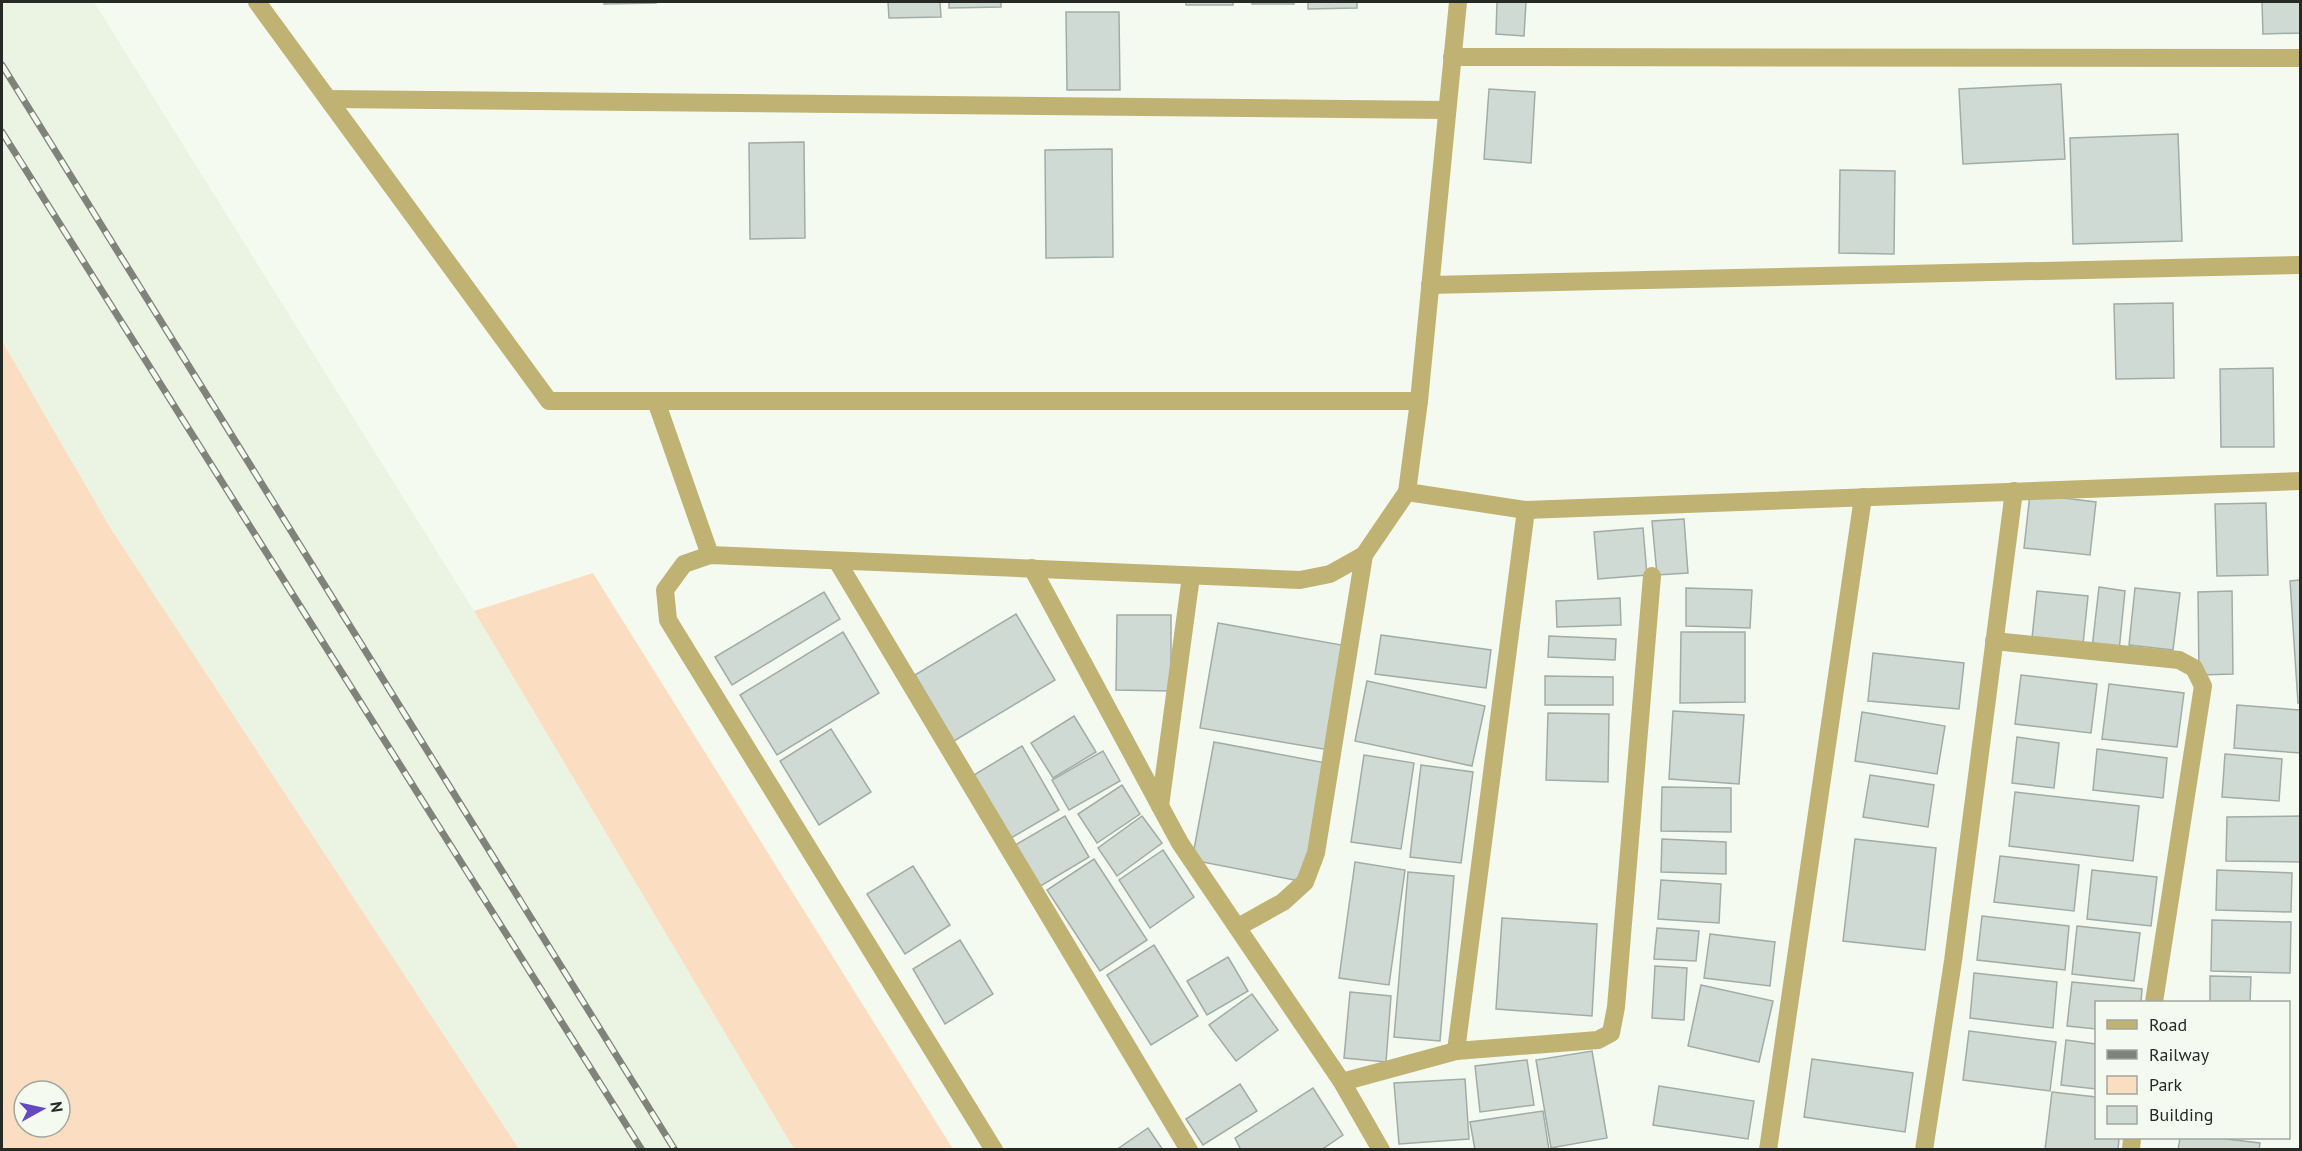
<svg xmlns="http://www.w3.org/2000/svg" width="2302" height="1151" viewBox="0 0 2302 1151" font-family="'PT Sans',sans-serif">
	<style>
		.built { fill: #ebf4e2 }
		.green { fill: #fbdec1; fill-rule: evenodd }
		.building { fill: #cfdad4; stroke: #a1aca6; stroke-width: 1.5 }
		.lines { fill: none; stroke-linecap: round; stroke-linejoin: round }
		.street { stroke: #bfb273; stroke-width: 18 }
		.rail-casing { stroke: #80837c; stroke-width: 7 }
		.rail { stroke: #f5faf0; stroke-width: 4.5; stroke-dasharray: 14; stroke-linecap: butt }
	</style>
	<rect width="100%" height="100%" fill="#f5faf0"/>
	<path class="built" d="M2 2H94L474 611 794 1149H519L111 529 2 341Z"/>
	<g class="green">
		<path d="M2 341 111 529 519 1149H2ZM24 1091H60V1127H24Z"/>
		<path d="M593 573 953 1149H794L474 611Z"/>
	</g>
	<g class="building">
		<path d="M604 2H656V3L604 4Z"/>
		<path d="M888 2H940L941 17 889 18Z"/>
		<path d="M949 2H1001V7L949 8Z"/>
		<rect x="1186" y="2" width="47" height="3"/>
		<rect x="1252" y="2" width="42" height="2"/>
		<path d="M1308 2H1357V8L1308 9Z"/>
		<path d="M1497 2H1526L1524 36 1496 34Z"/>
		<path d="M2262 2H2300V33L2263 34Z"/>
		<path d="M1066 12H1119L1120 90H1067Z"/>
		<path d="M2061 84 2065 159 1963 164 1959 89Z"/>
		<path d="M1489 89 1535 92 1531 163 1484 159Z"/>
		<path d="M2178 134 2182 241 2073 244 2070 138Z"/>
		<path d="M804 142 805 238 750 239 749 143Z"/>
		<path d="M1112 149 1113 257 1046 258 1045 150Z"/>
		<path d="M1840 170 1895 171 1894 254 1839 253Z"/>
		<path d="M2173 303 2174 378 2116 379 2114 304Z"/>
		<path d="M2273 368 2274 447H2221L2220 369Z"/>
		<path d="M2030 494 2096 502 2090 555 2024 548Z"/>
		<path d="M2266 503 2268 575 2217 576 2215 504Z"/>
		<path d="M1684 519 1688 573 1657 575 1652 521Z"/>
		<path d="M1643 528 1647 575 1598 579 1594 532Z"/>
		<path d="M2300 580V702L2298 703 2290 581Z"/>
		<path d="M2099 587 2125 591 2119 651 2092 648Z"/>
		<path d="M1686 588 1752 590 1750 628 1686 626Z"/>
		<path d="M2135 588 2180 593 2173 650 2129 645Z"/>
		<path d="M2037 591 2088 596 2083 644 2032 638Z"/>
		<path d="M2232 591 2233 674 2199 675 2198 592Z"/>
		<path d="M824 592 840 619 732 685 715 657Z"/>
		<path d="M1620 598 1621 625 1557 627 1556 601Z"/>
		<path d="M1016 614 1055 680 954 741 915 675Z"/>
		<path d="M1117 615H1171V691L1116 690Z"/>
		<path d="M1218 623 1347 646 1329 750 1200 728Z"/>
		<path d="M843 632 879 693 777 755 740 695Z"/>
		<path d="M1681 632H1745V702L1680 703Z"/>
		<path d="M1381 635 1491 650 1486 688 1375 674Z"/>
		<path d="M1549 636 1616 639 1615 660 1548 657Z"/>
		<path d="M1873 653 1964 663 1959 709 1868 701Z"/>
		<path d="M2021 675 2097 684 2091 733 2015 724Z"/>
		<path d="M1545 676 1613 677V705H1545Z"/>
		<path d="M1367 681 1485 706 1472 766 1355 741Z"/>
		<path d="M2109 684 2184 693 2177 747 2102 739Z"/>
		<path d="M2237 705 2300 710V753L2234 748Z"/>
		<path d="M1673 711 1744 715 1739 784 1669 779Z"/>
		<path d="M1862 712 1945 726 1937 774 1855 761Z"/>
		<path d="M1548 713 1609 714 1608 782 1546 780Z"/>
		<path d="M1074 716 1096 752 1053 778 1031 743Z"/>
		<path d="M831 729 871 792 819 825 780 761Z"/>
		<path d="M2017 737 2059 743 2054 788 2012 783Z"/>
		<path d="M1214 742 1326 763 1305 882 1192 860Z"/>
		<path d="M1022 746 1059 810 1011 838 974 775Z"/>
		<path d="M2097 749 2167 758 2163 798 2093 790Z"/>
		<path d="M1103 751 1120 781 1069 810 1052 780Z"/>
		<path d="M2225 754 2282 759 2279 801 2222 797Z"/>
		<path d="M1364 755 1414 763 1401 849 1351 842Z"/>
		<path d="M1421 765 1473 772 1461 863 1410 857Z"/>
		<path d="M1870 775 1934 785 1928 827 1863 817Z"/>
		<path d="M1122 785 1140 814 1097 843 1078 814Z"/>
		<path d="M1662 787 1731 788V832L1661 831Z"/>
		<path d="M2015 792 2139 806 2133 861 2009 846Z"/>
		<path d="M1065 816 1089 857 1034 890 1010 848Z"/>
		<path d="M1142 816 1162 843 1117 876 1098 848Z"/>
		<path d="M2300 816V862L2226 861 2227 817Z"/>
		<path d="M1662 839 1726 842V874L1661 872Z"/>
		<path d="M1855 839 1936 848 1925 950 1843 941Z"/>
		<path d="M1163 850 1194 897 1150 928 1119 880Z"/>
		<path d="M2000 856 2079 865 2074 911 1994 902Z"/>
		<path d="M1094 859 1147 940 1100 971 1047 890Z"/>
		<path d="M1355 862 1405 870 1389 985 1339 978Z"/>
		<path d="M913 866 950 925 905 954 867 894Z"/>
		<path d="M2092 870 2157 877 2151 926 2087 919Z"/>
		<path d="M2217 870 2292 873 2291 912 2216 910Z"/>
		<path d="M1408 872 1454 876 1440 1041 1394 1037Z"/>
		<path d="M1661 880 1721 884 1719 923 1658 919Z"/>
		<path d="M1982 916 2069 926 2065 970 1977 960Z"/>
		<path d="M1502 918 1597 924 1592 1016 1496 1009Z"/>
		<path d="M2212 920 2291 922 2290 973 2211 971Z"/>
		<path d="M2077 926 2140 933 2134 981 2072 974Z"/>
		<path d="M1657 928 1699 931 1696 961 1654 959Z"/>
		<path d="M1710 934 1775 942 1770 986 1704 978Z"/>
		<path d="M960 940 993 994 945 1024 913 969Z"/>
		<path d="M1154 945 1198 1016 1151 1045 1107 975Z"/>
		<path d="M1228 957 1248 991 1207 1015 1187 981Z"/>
		<path d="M1655 966 1687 968 1684 1020 1652 1018Z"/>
		<path d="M1974 973 2057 982 2053 1028 1970 1018Z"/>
		<path d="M2210 976 2251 977 2250 1002H2210Z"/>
		<path d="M2072 982 2142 989 2141 1002H2096V1029L2067 1026Z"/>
		<path d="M1701 985 1773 1001 1759 1062 1688 1046Z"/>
		<path d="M1350 992 1391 996 1386 1062 1344 1058Z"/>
		<path d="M1252 994 1278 1030 1236 1061 1209 1025Z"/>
		<path d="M1969 1031 2056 1042 2050 1091 1963 1080Z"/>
		<path d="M2066 1040 2096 1044V1089L2061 1085Z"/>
		<path d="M1592 1051 1607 1138 1551 1148 1536 1060Z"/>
		<path d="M1812 1059 1913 1073 1905 1132 1804 1117Z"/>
		<path d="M1527 1060 1534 1105 1480 1112 1475 1066Z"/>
		<path d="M1465 1079 1469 1139 1399 1144 1394 1083Z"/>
		<path d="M1240 1084 1257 1111 1203 1145 1186 1119Z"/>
		<path d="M1659 1086 1754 1101 1748 1139 1653 1125Z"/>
		<path d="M1313 1088 1343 1135 1321 1150H1241L1235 1138Z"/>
		<path d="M2052 1092 2096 1097V1138H2119L2118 1150H2045Z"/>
		<path d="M1543 1111 1549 1150H1475L1470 1122Z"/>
		<path d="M1148 1128 1163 1150H1116Z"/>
		<path d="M2180 1138H2218L2260 1143 2259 1150H2178Z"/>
	</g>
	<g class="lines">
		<g class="street">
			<path d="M257 2 549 401H1419"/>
			<path d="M1458 2 1419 401 1407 492 1526 510 2300 481"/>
			<path d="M1452 57 2300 58"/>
			<path d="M328 99 1447 110"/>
			<path d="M1430 285 2300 265"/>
			<path d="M656 401 710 555"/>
			<path d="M837 561 1189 1150"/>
			<path d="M1032 568 1180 843 1342 1082 1381 1150"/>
			<path d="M1994 641 2179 660 2194 668 2203 686 2154 1002"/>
			<path d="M1160 806 1191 576"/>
			<path d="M1238 927 1283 902 1305 882 1316 853 1364 555"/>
			<path d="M1456 1051 1526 510"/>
			<path d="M1342 1082 1456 1051 1598 1040 1611 1033 1616 1007 1652 576"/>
			<path d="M994 1150 668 620 665 590 684 564 710 555 1300 580 1330 574 1364 555 1407 492"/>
			<path d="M1768 1150 1863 497"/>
			<path d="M1924 1150 1953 961 2014 491"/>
			<path d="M2131 1150 2132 1138"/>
		</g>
		<g class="rail-casing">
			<g id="rail">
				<path d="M2 65 675 1150"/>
				<path d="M2 132 642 1150"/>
			</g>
		</g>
		<use href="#rail" class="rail"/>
	</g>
	<rect width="2302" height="1151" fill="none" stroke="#272925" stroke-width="6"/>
	<rect x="2095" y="1001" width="195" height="138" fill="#f5faf0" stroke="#a3a69f" stroke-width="1.5"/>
	<rect x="2107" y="1020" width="30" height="9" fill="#bfb273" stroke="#a3a69f" stroke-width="1.5"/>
	<text x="2149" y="1031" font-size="18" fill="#272925">Road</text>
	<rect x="2107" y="1050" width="30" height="9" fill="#80837c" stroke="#a3a69f" stroke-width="1.5"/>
	<text x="2149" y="1061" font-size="18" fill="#272925">Railway</text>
	<rect x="2107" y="1076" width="30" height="18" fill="#fbdec1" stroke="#a3a69f" stroke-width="1.5"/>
	<text x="2149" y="1091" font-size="18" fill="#272925">Park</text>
	<rect x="2107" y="1106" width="30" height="18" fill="#cfdad4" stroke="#a3a69f" stroke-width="1.5"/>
	<text x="2149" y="1121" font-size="18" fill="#272925">Building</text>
	<g transform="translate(42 1109) rotate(82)"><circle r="28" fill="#f5faf0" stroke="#a3a69f" stroke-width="1.5"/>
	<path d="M0-4.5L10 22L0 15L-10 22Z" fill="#6449c2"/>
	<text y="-9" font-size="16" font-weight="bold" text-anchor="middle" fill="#272925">N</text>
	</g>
</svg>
